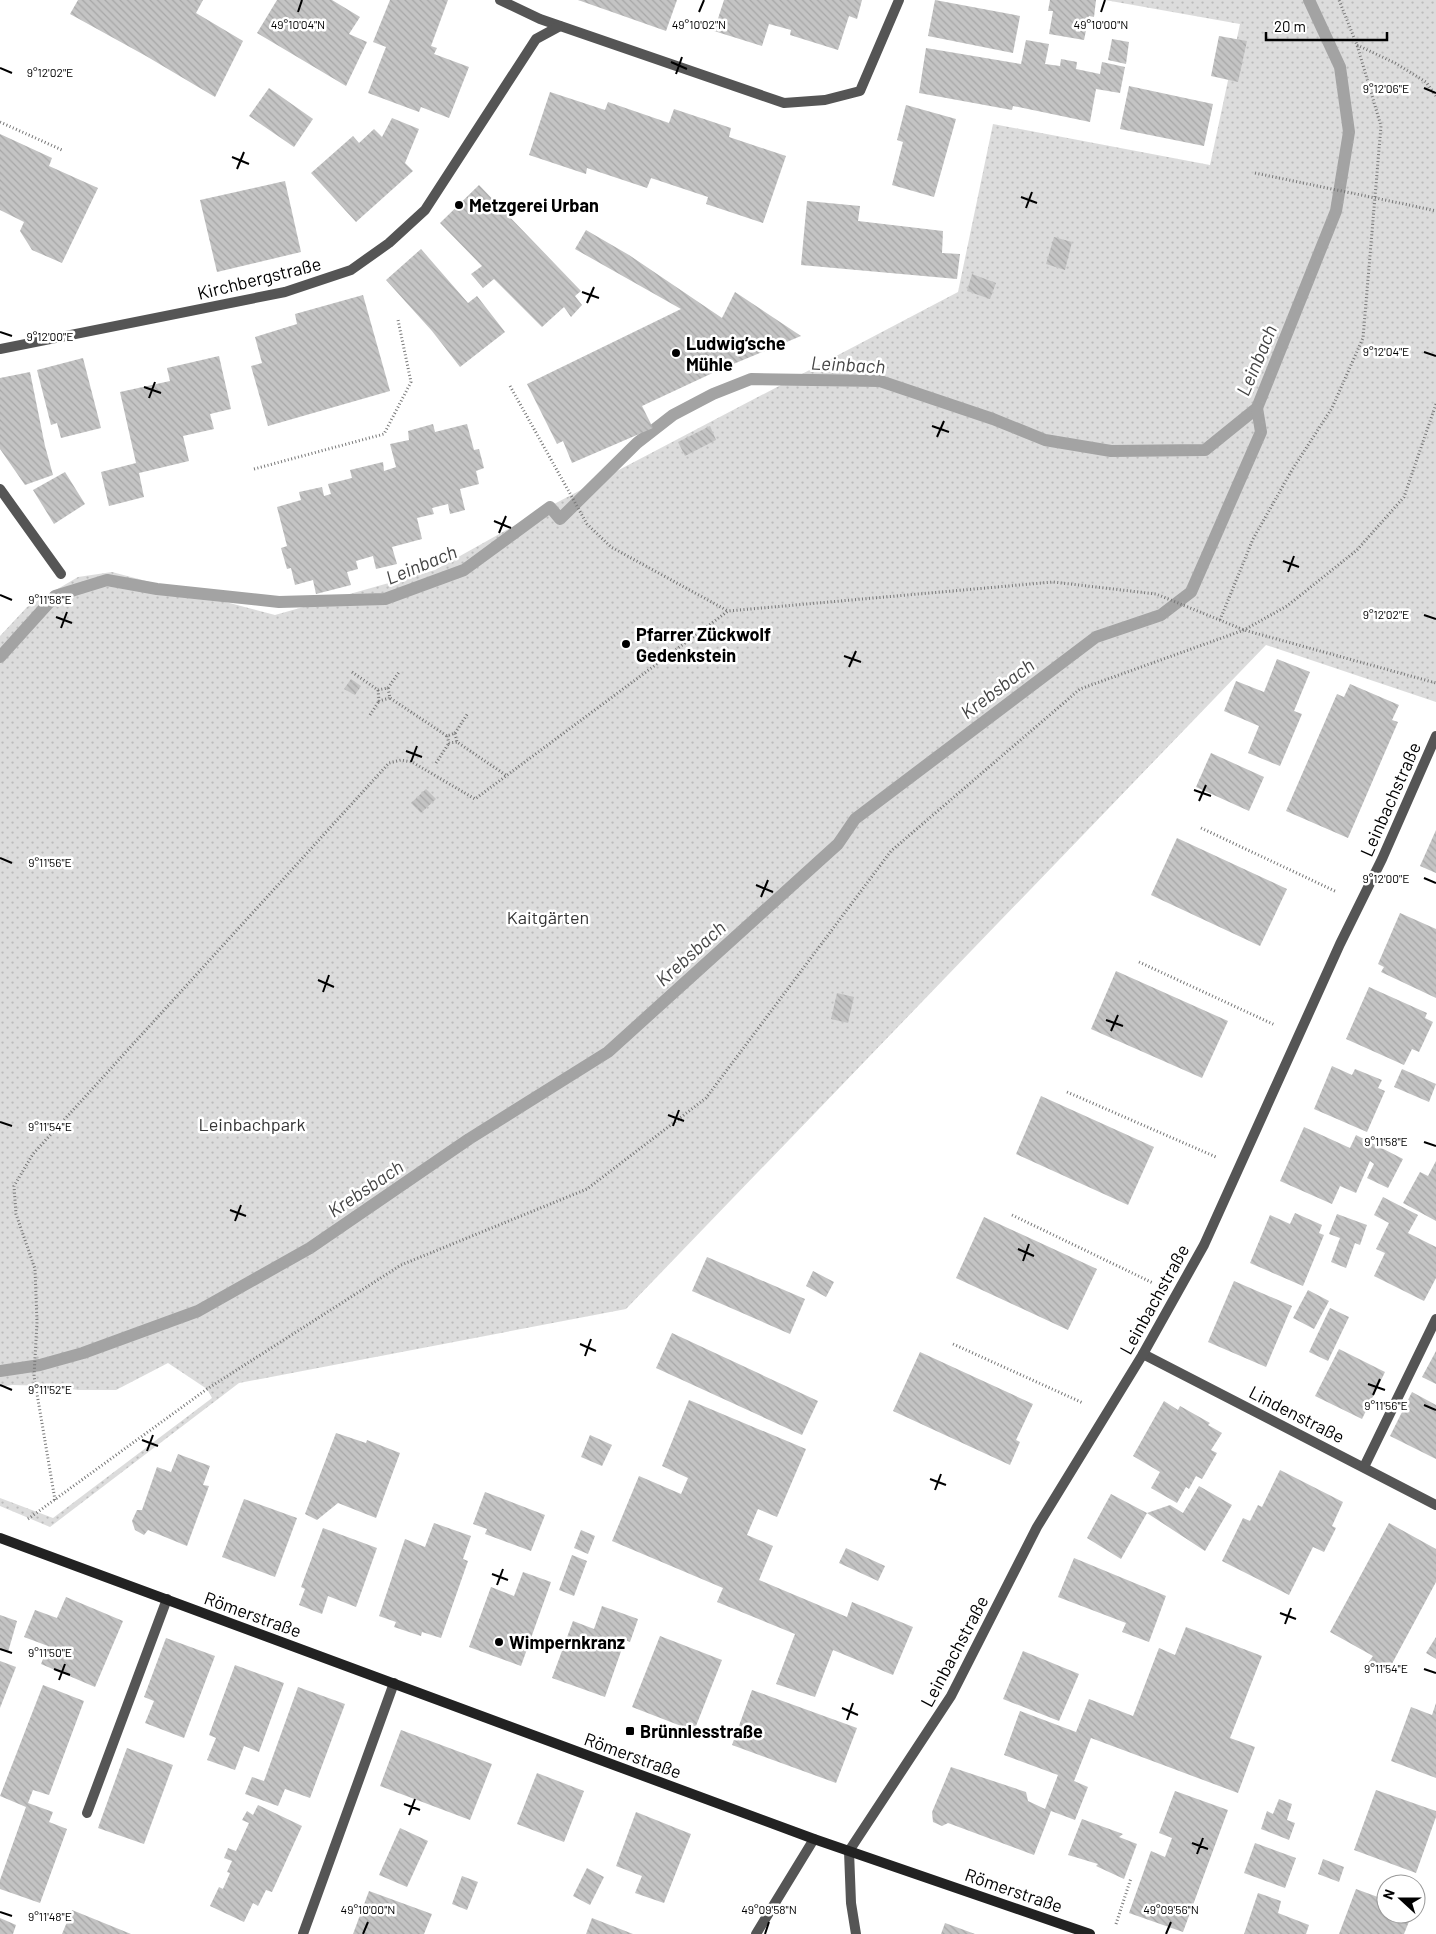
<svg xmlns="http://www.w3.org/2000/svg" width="1436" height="1934" viewBox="0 0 1436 1934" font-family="Barlow,sans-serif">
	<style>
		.park { fill: url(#park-dots) }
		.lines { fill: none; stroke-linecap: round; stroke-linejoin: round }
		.stream { stroke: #a3a3a3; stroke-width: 12 }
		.building { fill: url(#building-back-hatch) }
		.path { stroke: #777; stroke-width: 3; stroke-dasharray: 1 2.5; stroke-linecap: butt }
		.service { stroke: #555; stroke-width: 10 }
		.minor { stroke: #555; stroke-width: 10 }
		.secondary { stroke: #222; stroke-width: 10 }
		.path-bridge { stroke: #777; stroke-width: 3; stroke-dasharray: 1 2.5; stroke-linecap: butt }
		.ticks { fill: none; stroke: #000; stroke-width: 2 }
		.poi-dot { fill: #000; stroke: #fff; stroke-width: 2 }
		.labels { text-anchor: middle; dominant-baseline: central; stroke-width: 5; stroke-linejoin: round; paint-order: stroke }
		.poi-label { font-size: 18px; font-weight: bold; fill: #000; stroke: #fff; text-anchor: start }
		.street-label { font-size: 18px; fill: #000; stroke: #fff }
		.park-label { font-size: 18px; fill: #333; stroke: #fff }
		.water-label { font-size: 19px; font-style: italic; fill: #444; stroke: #fff }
		.ticks-label { font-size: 12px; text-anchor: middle; fill: #000; stroke: #fff; stroke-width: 5; stroke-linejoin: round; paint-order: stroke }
	</style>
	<defs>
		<pattern id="park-dots" width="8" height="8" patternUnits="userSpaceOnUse" patternTransform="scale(1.25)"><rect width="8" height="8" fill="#dcdcdc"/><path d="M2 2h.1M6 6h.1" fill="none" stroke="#bbb" stroke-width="1.8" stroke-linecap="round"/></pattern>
		<pattern id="building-back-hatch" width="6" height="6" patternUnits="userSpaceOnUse" patternTransform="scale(1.25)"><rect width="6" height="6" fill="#c4c4c4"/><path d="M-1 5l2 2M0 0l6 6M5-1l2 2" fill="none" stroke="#a7a7a7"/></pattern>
	</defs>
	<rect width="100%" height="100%" fill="#fff"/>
	<path class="park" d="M1105 0H1436V702L1266 645 626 1309 239 1383 50 1527 0 1506V1498L53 1518 212 1398 207 1389 168 1363 116 1390H78L51 1386 12 1385 0 1387V636L27 607 78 577 112 572 275 615 435 570 537 513 958 292 993 124 1210 165 1240 24Z"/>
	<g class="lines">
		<g class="stream">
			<path d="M0 657 55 596 107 580 157 589 279 602 385 599 464 570 550 507 560 519 637 443 673 415 713 394 751 379 880 381 993 419 1045 440 1111 451 1205 450 1257 408 1336 211 1349 132 1340 67 1309 0"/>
			<path d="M0 1371 40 1365 83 1353 198 1311 310 1248 469 1139 608 1052 838 844 855 819 1096 637 1161 615 1191 592 1261 432 1257 408"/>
		</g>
	</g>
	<g class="building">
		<path d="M78 0H203L196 13 243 41 215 97 146 56 70 14Z"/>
		<path d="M277 0H332L360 17 349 34 367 42 346 86 257 33Z"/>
		<path d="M390 0H448L431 46 437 48 434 54 469 67 449 118 421 107 419 112 368 93 386 47 373 42Z"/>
		<path d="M578 0H677L666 31Z"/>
		<path d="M724 0H862L857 19 849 16 838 50 790 35 791 30 769 24 762 46 714 31Z"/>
		<path d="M935 0 1020 16 1013 53 928 36Z"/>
		<path d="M1050 0H1096L1094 17 1089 16 1084 40 1049 34 1053 11H1048Z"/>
		<path d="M1219 36 1247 41 1238 82 1211 76Z"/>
		<path d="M1112 39 1129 42 1126 64 1108 60Z"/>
		<path d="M1026 40 1049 44 1045 64 1060 66 1061 59 1077 62 1076 69 1100 74 1102 62 1125 67 1120 93 1096 89 1090 122 1013 106 1012 110 919 93 926 48 1021 64Z"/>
		<path d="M1129 86 1213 104 1204 146 1120 129Z"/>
		<path d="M269 88 313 119 294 147 249 116Z"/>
		<path d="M550 92 605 110 608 102 669 123 674 109 731 128 729 137 786 156 763 223 706 204 708 197 651 178 647 188 587 168 586 174 529 155Z"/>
		<path d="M906 105 956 119 934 197 892 185 903 142 897 140Z"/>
		<path d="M392 118 419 129 405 163 413 171 356 222 311 173 353 136 359 143 374 129 382 137Z"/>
		<path d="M0 134 52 158 49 166 98 188 62 263 32 250 20 231 24 222 0 210Z"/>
		<path d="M285 181 301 252 217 272 200 200Z"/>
		<path d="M479 185 581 291 575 296 582 305 571 317 564 307 542 327 494 279 483 288 471 274 482 266 440 223Z"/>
		<path d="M807 201 860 206 858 221 943 231 942 253 960 254 957 279 801 265Z"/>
		<path d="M586 230 629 255 722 318 735 292 801 336 719 370 642 406 653 428 572 463 563 441 557 444 527 384 681 309 575 249Z"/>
		<path d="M1054 237 1072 242 1065 270 1046 264Z"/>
		<path d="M421 249 468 303 477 296 505 332 460 367 432 331 386 280Z"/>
		<path d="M972 274 996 283 990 299 967 291Z"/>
		<path d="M363 295 390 391 268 426 251 366 262 363 255 337 297 324 295 314Z"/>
		<path d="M219 356 231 409 210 414 214 429 183 436 189 461 139 473 144 497 109 506 101 472 136 463 120 392 170 381 167 368Z"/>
		<path d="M83 358 101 428 61 438 57 423 51 425 37 370Z"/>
		<path d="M30 372 45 446 53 475 25 485 0 449V378Z"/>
		<path d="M433 424 435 432 467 424 474 450 479 449 484 468 476 471 479 484 460 489 465 510 450 514 448 504 432 508 434 514 417 518 422 539 392 547 397 564 376 569 373 556 356 561 358 569 347 572 351 585 316 594 313 580 295 585 291 568 287 569 281 548 287 546 277 507 301 500 299 492 322 487 324 496 331 494 328 484 352 478 350 470 383 462 384 471 396 467 390 444 409 440 408 431Z"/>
		<path d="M710 426 716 440 685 456 678 442Z"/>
		<path d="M65 472 85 504 54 524 33 490Z"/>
		<path d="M1277 659 1310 672 1294 711 1302 714 1280 766 1248 753 1259 726 1224 711 1236 681 1264 692Z"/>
		<path d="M351 679 361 686 355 695 344 689Z"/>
		<path d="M1350 684 1399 705 1392 720 1398 722 1348 838 1286 811 1337 694 1344 697Z"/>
		<path d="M1211 753 1264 777 1249 811 1196 787Z"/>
		<path d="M426 789 436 799 421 813 411 803Z"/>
		<path d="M1436 830V873L1420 866Z"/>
		<path d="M1177 838 1287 889 1260 946 1151 895Z"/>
		<path d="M1400 913 1436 929V998L1381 972 1384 967 1378 964Z"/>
		<path d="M1116 971 1228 1021 1202 1078 1091 1029Z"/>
		<path d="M1369 987 1427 1013 1425 1018 1433 1022 1419 1052 1412 1049 1404 1065 1346 1039Z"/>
		<path d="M837 993 854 997 848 1023 831 1019Z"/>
		<path d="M1332 1066 1352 1075 1355 1069 1382 1080 1378 1088 1385 1091 1367 1132 1314 1109Z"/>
		<path d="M1402 1069 1436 1084 1429 1102 1394 1087Z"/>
		<path d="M1041 1096 1154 1147 1128 1205 1016 1154Z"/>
		<path d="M1304 1127 1350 1148 1356 1135 1403 1159 1388 1188 1367 1178 1374 1164 1370 1161 1356 1193 1340 1186 1332 1204 1280 1181Z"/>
		<path d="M1436 1161V1221L1403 1203 1420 1172 1428 1176Z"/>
		<path d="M1383 1197 1418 1215 1408 1233 1436 1247V1278L1424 1301 1374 1276 1385 1253 1376 1249 1389 1223 1374 1215Z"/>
		<path d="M1295 1213 1322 1225 1319 1233 1324 1235 1303 1286 1250 1263 1270 1215 1290 1224Z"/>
		<path d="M1337 1214 1367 1225 1360 1245 1355 1243 1346 1268 1331 1262 1340 1238 1329 1234Z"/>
		<path d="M984 1217 1097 1269 1068 1330 956 1278Z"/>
		<path d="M707 1257 805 1299 790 1334 692 1291Z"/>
		<path d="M813 1271 834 1282 826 1297 806 1286Z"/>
		<path d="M1234 1281 1292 1306 1266 1367 1208 1342Z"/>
		<path d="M1308 1290 1329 1301 1314 1329 1293 1318Z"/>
		<path d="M1330 1308 1349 1317 1328 1361 1309 1352Z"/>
		<path d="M672 1333 818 1401 802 1435 656 1368Z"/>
		<path d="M1339 1349 1385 1372 1362 1419 1315 1396Z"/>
		<path d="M1436 1351V1384L1422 1377Z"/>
		<path d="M920 1352 1033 1404 1016 1440 1020 1442 1010 1465 893 1411Z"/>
		<path d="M1412 1392 1436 1405V1459L1390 1436Z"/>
		<path d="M689 1400 806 1449 777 1517 758 1509 747 1535 773 1546 759 1580 847 1617 852 1602 913 1627 893 1675 833 1650 815 1697 776 1684 795 1634 717 1602 723 1588 612 1541 639 1476 681 1494 688 1478 662 1466Z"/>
		<path d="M1164 1401 1178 1410 1180 1406 1210 1423 1208 1425 1222 1433 1211 1450 1217 1453 1202 1479 1196 1476 1189 1489 1186 1487 1177 1503 1151 1488 1160 1472 1133 1456Z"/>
		<path d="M336 1433 366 1443 367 1440 400 1453 376 1518 338 1503 317 1520 305 1514Z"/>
		<path d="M590 1435 612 1445 602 1466 581 1457Z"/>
		<path d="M178 1454 210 1466 203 1485 209 1486 187 1546 148 1530 144 1535 135 1530 132 1521 137 1510H142L157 1467 171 1472Z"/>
		<path d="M1280 1470 1343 1502 1332 1526 1336 1528 1324 1552 1313 1547 1289 1595 1222 1561 1243 1518 1250 1521 1258 1505 1262 1507Z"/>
		<path d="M1199 1486 1232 1505 1205 1551 1147 1513 1170 1505 1183 1513Z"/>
		<path d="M485 1492 545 1515 531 1551 485 1534 487 1529 473 1524Z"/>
		<path d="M1111 1494 1147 1513 1121 1559 1087 1538Z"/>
		<path d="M244 1499 297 1518 275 1577 222 1557Z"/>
		<path d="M434 1523 471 1536 463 1559 468 1561 441 1638 422 1632 421 1636 394 1627 396 1622 379 1616 405 1539 425 1547Z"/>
		<path d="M1389 1523 1436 1549V1582L1387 1673 1368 1663 1373 1656 1330 1632Z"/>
		<path d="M323 1528 377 1548 356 1607 328 1596 322 1614 299 1605 305 1589 301 1587Z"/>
		<path d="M581 1530 595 1536 588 1554 574 1548Z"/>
		<path d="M846 1548 885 1566 878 1581 839 1563Z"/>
		<path d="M572 1555 587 1561 574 1596 559 1590Z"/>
		<path d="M1074 1558 1166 1596 1149 1642 1122 1632 1126 1623 1058 1597Z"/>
		<path d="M523 1572 551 1582 521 1666 469 1647 491 1587 514 1596Z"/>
		<path d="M66 1597 123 1621 95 1687 41 1664 48 1646 24 1637 35 1610 57 1618Z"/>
		<path d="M602 1606 638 1619 630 1642 625 1640 605 1697 552 1678 573 1621 594 1629Z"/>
		<path d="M0 1615 17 1621 8 1652 0 1650Z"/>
		<path d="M1186 1627 1262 1656 1230 1738 1255 1747 1238 1793 1091 1738 1074 1781 1088 1787 1075 1820 1051 1811 1034 1855 948 1823 942 1826 933 1822 932 1812 951 1767 1026 1792 1028 1801 1045 1809 1058 1775 1004 1755 1020 1711 1076 1732 1089 1699 1133 1716 1159 1648 1175 1655Z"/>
		<path d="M660 1636 722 1660 694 1731 632 1707Z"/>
		<path d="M1436 1637V1659L1426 1653Z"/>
		<path d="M166 1638 215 1656 184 1738 145 1723 154 1701 144 1697Z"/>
		<path d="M1023 1651 1079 1674 1059 1721 1003 1699Z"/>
		<path d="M0 1661 16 1667 0 1708Z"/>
		<path d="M235 1665 284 1683 259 1752 244 1746 235 1770 207 1760 216 1738 209 1735Z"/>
		<path d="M43 1685 84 1701 49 1795 33 1790 28 1803 53 1812 49 1822 67 1829 40 1903 0 1889V1880L26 1807 0 1796Z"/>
		<path d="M298 1687 345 1704 310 1798 285 1789 278 1806 245 1794 252 1777 264 1781Z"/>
		<path d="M752 1690 857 1728 836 1783 732 1745Z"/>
		<path d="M1436 1703V1778L1391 1761 1411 1707 1432 1715Z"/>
		<path d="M401 1730 492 1764 470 1820 380 1786Z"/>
		<path d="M127 1748 173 1765 144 1844 98 1828Z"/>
		<path d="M537 1773 584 1791 564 1842 517 1824Z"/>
		<path d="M1376 1790 1436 1811V1817L1416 1873 1354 1850Z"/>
		<path d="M1175 1791 1228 1810 1183 1932 1129 1913 1151 1851 1165 1857 1172 1838 1159 1833Z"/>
		<path d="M1279 1799 1292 1804 1287 1820 1295 1823 1289 1840 1261 1829 1267 1811 1273 1814Z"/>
		<path d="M258 1805 302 1826 272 1892 266 1890 258 1906 253 1903 244 1922 210 1906 219 1887 223 1889 230 1873 227 1872 232 1861 224 1858 228 1848 236 1851 249 1823 242 1820 247 1811 253 1815Z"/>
		<path d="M636 1812 691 1834 664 1903 635 1893 642 1876 616 1866Z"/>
		<path d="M1082 1819 1123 1834 1119 1837 1137 1844 1124 1879 1096 1866 1098 1864 1068 1855Z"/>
		<path d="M400 1828 428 1841 407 1887 379 1875Z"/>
		<path d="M1255 1843 1296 1858 1285 1888 1244 1873Z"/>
		<path d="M1323 1859 1344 1867 1339 1882 1318 1874Z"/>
		<path d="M587 1868 604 1877 590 1905 573 1896Z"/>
		<path d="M462 1876 478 1882 467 1910 452 1904Z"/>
		<path d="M1356 1889 1386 1900V1914H1412L1404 1934H1339Z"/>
		<path d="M369 1891 432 1914 424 1934H353Z"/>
		<path d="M1258 1893 1281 1901 1278 1913 1309 1925 1306 1934H1244Z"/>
		<path d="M72 1910 131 1934H62Z"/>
		<path d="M0 1918 16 1925 13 1934H0Z"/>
		<path d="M592 1918 633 1934H586Z"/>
		<path d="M945 1923 975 1934H941Z"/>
	</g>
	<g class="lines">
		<g class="path">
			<path d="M1357 45 1395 63 1426 82 1436 96"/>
			<path d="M0 122 62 150"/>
			<path d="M1409 205 1436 211"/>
			<path d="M510 386 587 524 611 547 728 611"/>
			<path d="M254 469 384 434 411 382 398 320"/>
			<path d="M1220 620 1253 539 1292 470 1332 408 1363 338 1381 126 1357 45 1339 0"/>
			<path d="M352 672 378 690 388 688 390 698 447 736 455 733 457 742 507 776"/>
			<path d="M388 688 399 672"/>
			<path d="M378 690 379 701 390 698"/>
			<path d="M370 715 379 701"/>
			<path d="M455 733 468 713"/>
			<path d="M447 736 449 743 457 742"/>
			<path d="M436 763 449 743"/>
			<path d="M1201 828 1337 892"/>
			<path d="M1139 962 1275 1025"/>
			<path d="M1067 1092 1216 1157"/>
			<path d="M1012 1215 1153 1283"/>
			<path d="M953 1344 1083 1403"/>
			<path d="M55 1500 34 1376 37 1322 35 1269 16 1214 14 1186 33 1154 389 763 401 760 412 762 475 799 728 611 1053 582 1156 594 1244 630 1436 683"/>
			<path d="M28 1519 207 1389 401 1265 587 1189 706 1098 891 851 1080 689 1244 630 1287 606 1357 550 1404 497 1436 404"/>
			<path d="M1116 1924 1131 1878"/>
		</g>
		<g class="service">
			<path d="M0 489 61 574"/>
			<path d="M87 1813 167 1599"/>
		</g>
		<g class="minor">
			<path d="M500 0 540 19 784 103 825 100 860 91 899 0"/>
			<path d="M0 349 285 292 351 270 389 243 425 210 536 39 560 26"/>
			<path d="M1143 1354 1436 1505"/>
			<path d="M1364 1467 1436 1319"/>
			<path d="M303 1934 394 1683"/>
			<path d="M756 1934 814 1839"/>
			<path d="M856 1934 851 1903 849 1851 951 1696 1037 1527 1143 1354 1204 1245 1340 944 1382 859 1436 736"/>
		</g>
		<path class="secondary" d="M0 1538 814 1839 1090 1934"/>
		<path class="path-bridge" d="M1255 173 1409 205"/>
	</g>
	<path class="ticks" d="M298 12 302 0M699 12 704 0M1101 12 1105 0M671 62 687 69M0 68 12 73M676 74 682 57M1424 88 1436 93M232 157 249 164M237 169 244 152M1021 197 1037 203M1026 208 1032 192M582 292 599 298M587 303 594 287M0 332 12 336M1424 352 1436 356M144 387 161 393M149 398 155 382M932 426 949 432M937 437 944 421M494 521 511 528M499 533 506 516M1283 561 1299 567M1288 572 1294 556M0 595 12 600M1424 615 1436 619M56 617 72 623M61 628 67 612M844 656 861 662M849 667 856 651M406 751 422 757M411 762 417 746M1194 790 1211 796M1199 801 1206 785M0 858 12 863M1424 878 1436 883M756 885 773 892M761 897 768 880M318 980 334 987M323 992 329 975M1106 1020 1123 1026M1111 1031 1118 1015M668 1115 684 1121M0 1122 12 1126M673 1126 679 1110M1424 1142 1436 1146M230 1210 246 1216M235 1221 241 1205M1018 1249 1034 1256M1023 1261 1029 1244M580 1344 596 1351M585 1356 591 1339M1368 1384 1385 1390M0 1385 12 1390M1373 1395 1380 1379M1424 1405 1436 1410M142 1440 158 1446M147 1451 153 1435M930 1479 946 1485M935 1490 941 1474M492 1574 508 1580M497 1585 503 1569M1280 1613 1296 1619M1285 1624 1291 1608M0 1649 12 1653M54 1669 70 1675M1424 1669 1436 1673M59 1680 65 1664M842 1708 858 1715M847 1720 853 1703M404 1804 420 1810M409 1815 415 1799M1192 1843 1208 1849M1197 1854 1203 1838M0 1912 12 1916M363 1934 368 1922M765 1934 769 1922M1166 1934 1171 1922"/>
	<g class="poi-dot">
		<circle cx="459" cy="205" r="5"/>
		<circle cx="676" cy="353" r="5"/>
		<circle cx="626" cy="644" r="5"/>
		<circle cx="499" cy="1642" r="5"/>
		<rect x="625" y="1726" width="10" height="10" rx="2.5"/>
	</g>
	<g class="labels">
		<g class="poi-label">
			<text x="469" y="205">Metzgerei Urban</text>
			<text x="686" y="343">Ludwig’sche<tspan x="686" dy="21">Mühle</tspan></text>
			<text x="636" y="634">Pfarrer Zückwolf<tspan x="636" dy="21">Gedenkstein</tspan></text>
			<text x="509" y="1642">Wimpernkranz</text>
			<text x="640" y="1731">Brünnlesstraße</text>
		</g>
		<g class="street-label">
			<text transform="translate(259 278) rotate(-14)">Kirchbergstraße</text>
			<text transform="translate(1390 799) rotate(-66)">Leinbachstraße</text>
			<text transform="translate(1154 1299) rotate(-61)">Leinbachstraße</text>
			<text transform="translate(1297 1414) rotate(27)">Lindenstraße</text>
			<text transform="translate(253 1614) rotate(20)">Römerstraße</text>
			<text transform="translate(954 1651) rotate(-62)">Leinbachstraße</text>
			<text transform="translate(633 1755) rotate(20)">Römerstraße</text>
			<text transform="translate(1014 1890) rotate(19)">Römerstraße</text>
		</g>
		<g class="park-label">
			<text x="548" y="917">Kaitgärten</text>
			<text x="252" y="1124">Leinbachpark</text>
		</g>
		<g class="water-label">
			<text transform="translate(1256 360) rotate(-67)">Leinbach</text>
			<text transform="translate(848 364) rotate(3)">Leinbach</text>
			<text transform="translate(421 564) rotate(-22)">Leinbach</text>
			<text transform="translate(997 688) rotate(-37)">Krebsbach</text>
			<text transform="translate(690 953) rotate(-42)">Krebsbach</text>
			<text transform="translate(365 1188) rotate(-34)">Krebsbach</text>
		</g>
	</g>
	<g class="ticks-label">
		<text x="699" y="29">49°10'02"N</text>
		<text x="1101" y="29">49°10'00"N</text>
		<text x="298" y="29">49°10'04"N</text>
		<text x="50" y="77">9°12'02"E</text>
		<text x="1386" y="93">9°12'06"E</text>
		<text x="50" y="341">9°12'00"E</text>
		<text x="1386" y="356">9°12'04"E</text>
		<text x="50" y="604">9°11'58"E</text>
		<text x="1386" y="619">9°12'02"E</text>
		<text x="50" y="867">9°11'56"E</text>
		<text x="1386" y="883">9°12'00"E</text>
		<text x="50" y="1131">9°11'54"E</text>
		<text x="1386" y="1146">9°11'58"E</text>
		<text x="50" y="1394">9°11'52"E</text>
		<text x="1386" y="1410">9°11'56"E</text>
		<text x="50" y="1657">9°11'50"E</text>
		<text x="1386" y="1673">9°11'54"E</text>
		<text x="368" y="1914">49°10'00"N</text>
		<text x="769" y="1914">49°09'58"N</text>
		<text x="1171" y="1914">49°09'56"N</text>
		<text x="50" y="1921">9°11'48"E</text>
	</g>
	<g transform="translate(1401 1899) rotate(291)"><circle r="24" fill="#ffffff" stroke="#999999"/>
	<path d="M0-4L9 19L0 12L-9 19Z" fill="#000000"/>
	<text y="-8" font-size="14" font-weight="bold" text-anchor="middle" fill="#000000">N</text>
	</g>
	<path d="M1266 32v8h121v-8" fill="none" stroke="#000000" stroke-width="2.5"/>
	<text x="1274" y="32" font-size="15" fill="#000000" stroke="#ffffff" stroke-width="4" paint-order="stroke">20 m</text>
</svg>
